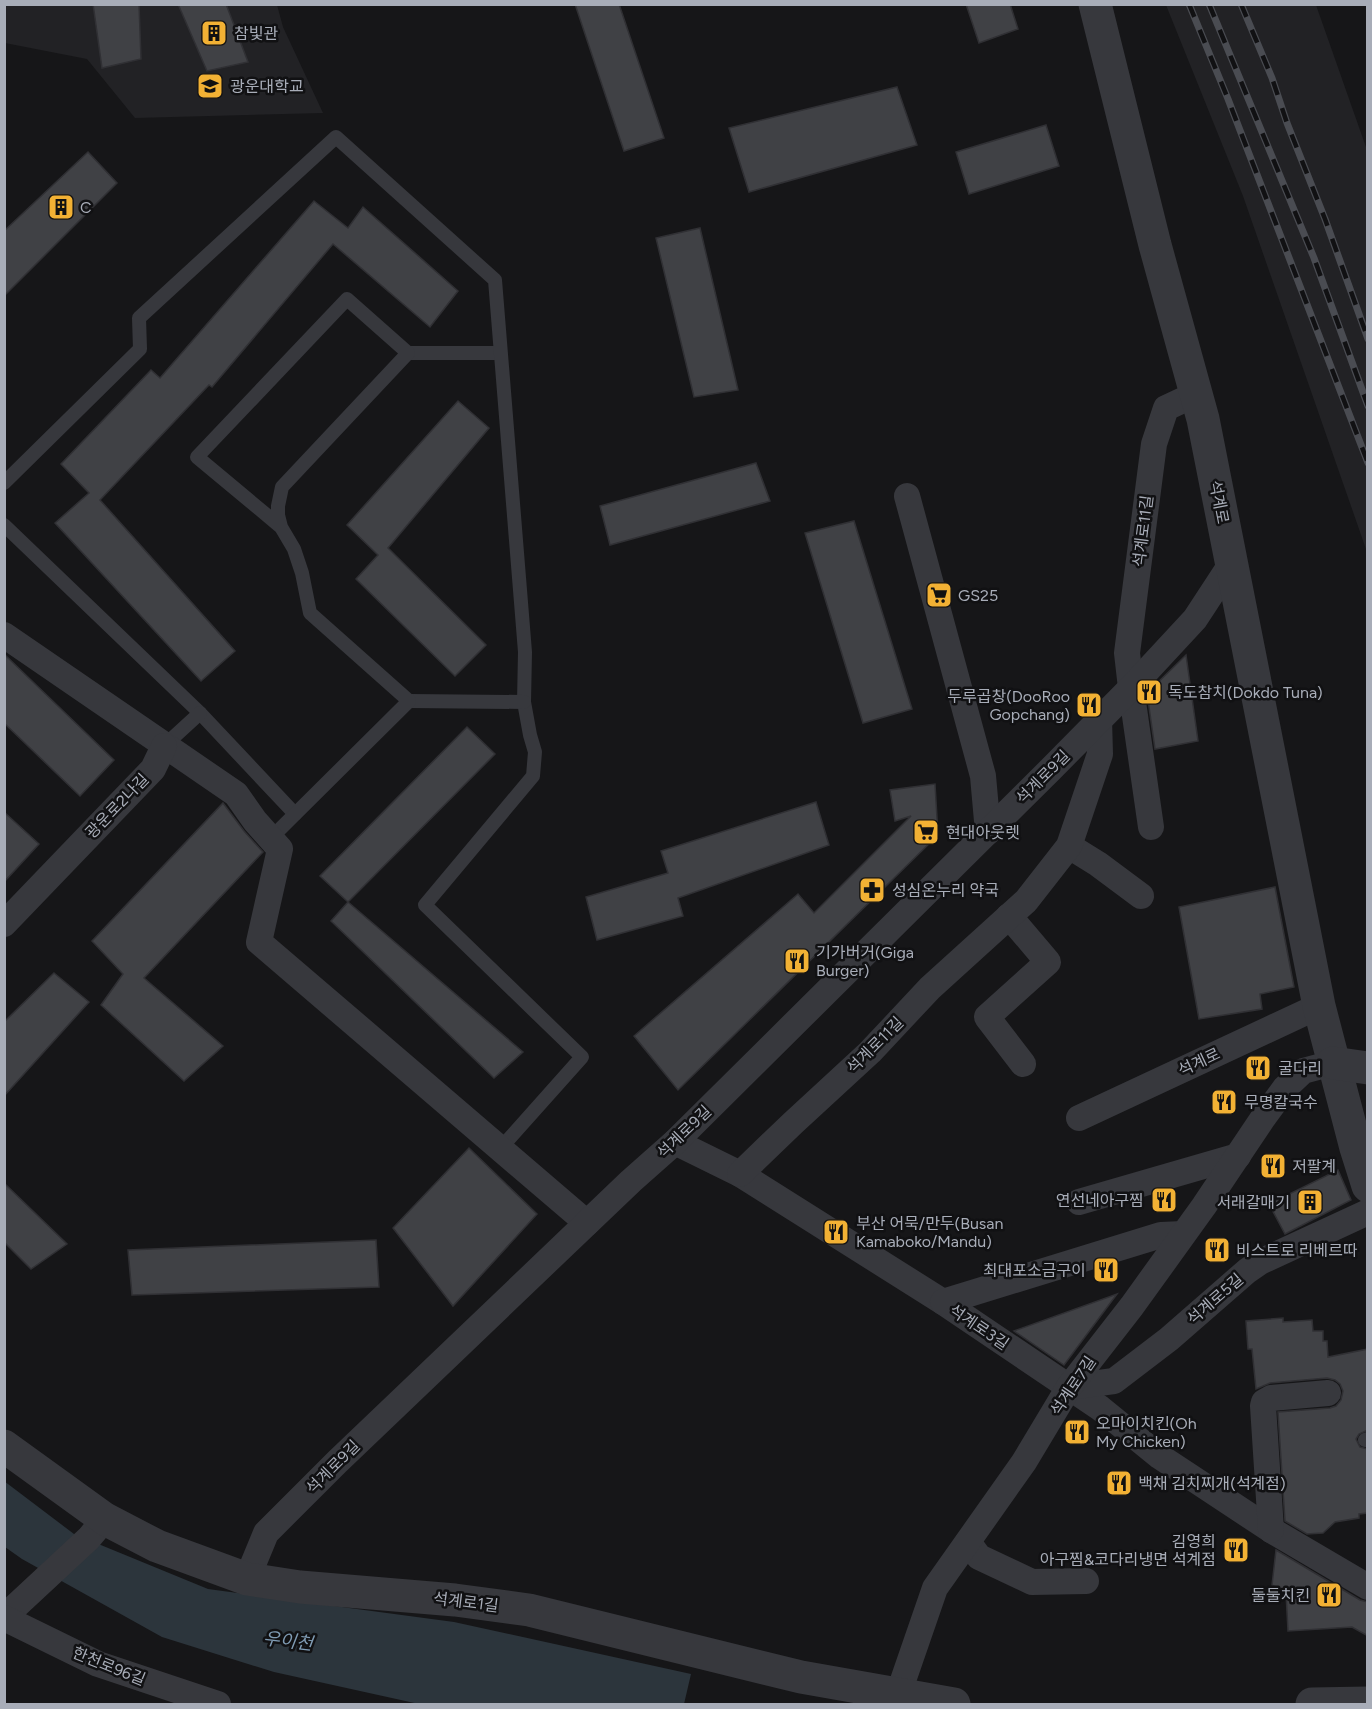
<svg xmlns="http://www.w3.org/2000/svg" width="1372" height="1709" viewBox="0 0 1372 1709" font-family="Figtree,'Noto Sans KR',sans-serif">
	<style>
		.built { fill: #222225 }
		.water { fill: #2c353c }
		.building { fill: #404145; stroke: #303034; stroke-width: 1.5 }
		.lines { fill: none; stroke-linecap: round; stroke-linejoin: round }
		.service { stroke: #37383d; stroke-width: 14 }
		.minor { stroke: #37383d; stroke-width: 26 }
		.tertiary { stroke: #37383d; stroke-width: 33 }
		.rail-casing { stroke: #4a4c52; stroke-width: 7 }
		.rail { stroke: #111113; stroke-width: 4.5; stroke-dasharray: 14; stroke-linecap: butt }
		.labels { text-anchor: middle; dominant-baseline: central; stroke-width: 5; stroke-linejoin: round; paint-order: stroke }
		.poi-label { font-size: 16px; fill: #a8adb8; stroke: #111113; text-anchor: start }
		.street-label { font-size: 16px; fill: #a8adb8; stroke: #111113 }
		.water-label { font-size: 18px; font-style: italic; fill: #7f9bb3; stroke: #111113 }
	</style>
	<rect width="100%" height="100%" fill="#161618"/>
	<g class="built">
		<path d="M4 5H277L283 27 323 113 135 118 87 59 5 43Z"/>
		<path d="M1166 5H1316L1367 150V552L1243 196Z"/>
	</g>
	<path class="water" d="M4 1481 74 1534 208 1589 454 1622 691 1674 684 1704H419L274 1672 162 1637 22 1559 5 1547Z"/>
	<g class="building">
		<path d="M93 4H139L141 59 102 68Z"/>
		<path d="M178 4H226L248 62 207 71Z"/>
		<path d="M575 4H619L664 138 624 151Z"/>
		<path d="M966 4H1010L1018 29 979 43Z"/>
		<path d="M897 87 917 145 749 192 729 128Z"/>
		<path d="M1046 125 1059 166 969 194 956 152Z"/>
		<path d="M88 152 117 183 4 296V231Z"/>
		<path d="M314 201 348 228 363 207 458 291 430 327 333 244 212 387 209 385 100 500 235 651 201 681 55 523 89 493 61 464 151 370 160 378Z"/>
		<path d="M700 228 738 390 694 397 656 238Z"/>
		<path d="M458 401 489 428 388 548 486 645 455 676 356 579 378 555 347 525Z"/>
		<path d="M756 463 770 501 610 545 600 506Z"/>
		<path d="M854 521 912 709 863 723 805 533Z"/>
		<path d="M4 654 114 760 80 796 4 723Z"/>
		<path d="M1186 655 1198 741 1155 749 1147 693Z"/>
		<path d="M467 727 495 754 348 902 320 876Z"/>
		<path d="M935 784 938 835 678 1090 634 1036 798 894 814 913 911 816 895 821 890 790Z"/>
		<path d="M816 802 829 845 678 898 683 916 597 940 586 897 668 873 661 851Z"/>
		<path d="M223 803 244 831 263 852 144 978 223 1046 184 1081 101 1005 123 974 92 941Z"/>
		<path d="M4 812 39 844 4 882Z"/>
		<path d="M1275 887 1294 987 1260 994 1262 1009 1199 1019 1179 907Z"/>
		<path d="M348 902 523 1052 494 1078 331 921Z"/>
		<path d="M54 973 89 1002 4 1096V1022Z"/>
		<path d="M469 1148 537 1214 453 1306 393 1228Z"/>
		<path d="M1338 1170 1351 1200 1285 1234 1269 1204Z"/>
		<path d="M4 1183 67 1244 31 1269 4 1242Z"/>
		<path d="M376 1240 379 1287 132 1295 128 1250Z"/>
		<path d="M1117 1294 1064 1365 1014 1331Z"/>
		<path d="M1283 1318V1322L1312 1320 1313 1331H1323V1341H1327L1328 1357 1368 1349V1430L1359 1434 1356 1439 1360 1447 1368 1449V1513L1359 1514V1518L1335 1522 1323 1533 1307 1534 1285 1521 1278 1412 1330 1408 1336 1406 1341 1400 1343 1391 1340 1384 1335 1380 1327 1378 1270 1383 1256 1389 1252 1349H1248L1246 1321Z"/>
		<path d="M1276 1550 1360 1600 1368 1602V1636L1352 1627 1288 1631 1286 1593 1272 1585Z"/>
	</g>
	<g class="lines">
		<g class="service">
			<path d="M408 353H500"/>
			<path d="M4 483 140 349 139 318 336 137 495 280 525 652 524 702 530 735 535 752 533 776 425 905 582 1057 500 1149"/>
			<path d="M4 525 200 713 295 814"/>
			<path d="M409 701 524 702"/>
			<path d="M164 746 200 713"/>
			<path d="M270 839 409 701 310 613 302 573 294 549 281 527 278 515V506L282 487 408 353 347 299 197 457 281 527"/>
			<path d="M1365 1440 1368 1439"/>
		</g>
		<g class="minor">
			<path d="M907 496 983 776 988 832"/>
			<path d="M4 635 236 794 255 821 280 849 259 942 587 1223"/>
			<path d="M1151 827 1131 688 1127 653 1154 444 1166 408 1196 394"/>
			<path d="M1069 846 1098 864 1141 896"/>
			<path d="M1009 916 1048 962 987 1017 1023 1064"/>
			<path d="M4 924 153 769 164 746"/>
			<path d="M1079 1118 1319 1006"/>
			<path d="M675 1142 740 1174 943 1302 1100 1408 1159 1456 1271 1530 1368 1587"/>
			<path d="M740 1174 793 1123 870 1052 930 988 1026 901 1069 846 1100 754 1099 719"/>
			<path d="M1079 1202 1238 1156"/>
			<path d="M943 1302 1161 1235 1183 1234"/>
			<path d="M1069 1387 1114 1381 1169 1339 1247 1271 1260 1262 1368 1212"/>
			<path d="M1271 1530 1263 1406 1264 1402 1271 1398 1328 1393"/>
			<path d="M968 1542 979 1557 1032 1582 1086 1581"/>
			<path d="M247 1579 266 1533 337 1462 631 1181 675 1142 1050 770 1131 688 1195 619 1231 564"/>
			<path d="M4 1617 89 1538 105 1519"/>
			<path d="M4 1618 98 1664 218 1704"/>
			<path d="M898 1695 935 1588 1024 1462 1069 1387 1132 1306 1204 1206 1263 1118 1285 1088 1303 1071 1333 1063"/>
		</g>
		<g class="tertiary">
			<path d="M1095 4 1155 245 1203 419 1319 1006 1356 1148 1368 1186"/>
			<path d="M1333 1063 1368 1068"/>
			<path d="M4 1446 105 1519 157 1546 247 1579 300 1587 455 1600 529 1610 801 1677 954 1704"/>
			<path d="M1312 1704 1368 1703"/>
		</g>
		<g class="rail-casing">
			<g id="rail">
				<path d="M1189 4 1228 99 1368 463"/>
				<path d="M1209 4 1314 258 1368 406"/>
				<path d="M1241 4 1272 78 1287 123 1325 219 1368 339"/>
			</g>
		</g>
		<use href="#rail" class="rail"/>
	</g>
	<defs>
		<g id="building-square" transform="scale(1.35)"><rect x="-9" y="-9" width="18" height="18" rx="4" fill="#f2b134" stroke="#111113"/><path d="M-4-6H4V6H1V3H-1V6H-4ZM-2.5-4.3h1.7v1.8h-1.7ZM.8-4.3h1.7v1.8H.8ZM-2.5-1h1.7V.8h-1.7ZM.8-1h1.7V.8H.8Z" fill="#111"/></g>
		<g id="university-square" transform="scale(1.35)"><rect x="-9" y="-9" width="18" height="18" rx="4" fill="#f2b134" stroke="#111113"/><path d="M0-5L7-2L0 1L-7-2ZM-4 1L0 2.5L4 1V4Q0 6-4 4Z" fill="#111"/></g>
		<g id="supermarket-square" transform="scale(1.35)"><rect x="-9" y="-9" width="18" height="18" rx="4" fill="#f2b134" stroke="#111113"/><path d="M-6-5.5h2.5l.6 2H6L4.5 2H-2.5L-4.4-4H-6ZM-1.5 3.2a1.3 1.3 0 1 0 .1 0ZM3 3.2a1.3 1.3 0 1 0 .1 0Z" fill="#111"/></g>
		<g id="restaurant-square" transform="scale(1.35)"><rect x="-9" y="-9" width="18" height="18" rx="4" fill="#f2b134" stroke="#111113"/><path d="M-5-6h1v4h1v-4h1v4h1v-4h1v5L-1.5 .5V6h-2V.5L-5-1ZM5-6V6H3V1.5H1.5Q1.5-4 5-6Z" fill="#111"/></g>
		<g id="pharmacy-square" transform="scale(1.35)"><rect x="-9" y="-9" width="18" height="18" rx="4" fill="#f2b134" stroke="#111113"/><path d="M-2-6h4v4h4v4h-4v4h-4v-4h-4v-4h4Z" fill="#111"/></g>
	</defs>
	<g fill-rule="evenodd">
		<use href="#building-square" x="214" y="33"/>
		<use href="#university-square" x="210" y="86"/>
		<use href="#building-square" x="61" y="207"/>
		<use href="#supermarket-square" x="939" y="595"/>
		<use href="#restaurant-square" x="1149" y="692"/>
		<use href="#restaurant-square" x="1089" y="705"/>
		<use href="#supermarket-square" x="926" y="832"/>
		<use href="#pharmacy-square" x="872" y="890"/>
		<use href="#restaurant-square" x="797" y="961"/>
		<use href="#restaurant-square" x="1258" y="1068"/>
		<use href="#restaurant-square" x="1224" y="1102"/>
		<use href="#restaurant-square" x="1273" y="1166"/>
		<use href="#restaurant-square" x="1164" y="1200"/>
		<use href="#building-square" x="1310" y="1202"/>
		<use href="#restaurant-square" x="836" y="1232"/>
		<use href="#restaurant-square" x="1217" y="1250"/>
		<use href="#restaurant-square" x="1106" y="1270"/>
		<use href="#restaurant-square" x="1077" y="1432"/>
		<use href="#restaurant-square" x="1119" y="1483"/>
		<use href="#restaurant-square" x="1236" y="1550"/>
		<use href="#restaurant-square" x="1329" y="1595"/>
	</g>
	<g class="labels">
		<g class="poi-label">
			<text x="234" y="33">참빛관</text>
			<text x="230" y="86">광운대학교</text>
			<text x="80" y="207">C</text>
			<text x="958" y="595">GS25</text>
			<text x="1168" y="692">독도참치(Dokdo Tuna)</text>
			<text x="1070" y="696" text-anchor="end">두루곱창(DooRoo<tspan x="1070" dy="18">Gopchang)</tspan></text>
			<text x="946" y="832">현대아웃렛</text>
			<text x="892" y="890">성심온누리 약국</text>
			<text x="816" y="952">기가버거(Giga<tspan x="816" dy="18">Burger)</tspan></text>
			<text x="1278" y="1068">굴다리</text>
			<text x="1244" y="1102">무명칼국수</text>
			<text x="1292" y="1166">저팔계</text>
			<text x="1144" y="1200" text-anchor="end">연선네아구찜</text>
			<text x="1290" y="1202" text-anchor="end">서래갈매기</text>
			<text x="856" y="1223">부산 어묵/만두(Busan<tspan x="856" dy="18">Kamaboko/Mandu)</tspan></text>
			<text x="1236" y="1250">비스트로 리베르따</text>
			<text x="1086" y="1270" text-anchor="end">최대포소금구이</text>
			<text x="1096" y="1423">오마이치킨(Oh<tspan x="1096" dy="18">My Chicken)</tspan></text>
			<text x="1138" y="1483">백채 김치찌개(석계점)</text>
			<text x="1216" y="1541" text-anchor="end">김영희<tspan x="1216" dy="18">아구찜&amp;코다리냉면 석계점</tspan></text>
			<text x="1310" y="1595" text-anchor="end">둘둘치킨</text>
		</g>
		<g class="street-label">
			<text transform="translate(1219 502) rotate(79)">석계로</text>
			<text transform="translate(1143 531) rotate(-83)">석계로11길</text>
			<text transform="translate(1043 777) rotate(-45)">석계로9길</text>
			<text transform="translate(117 806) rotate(-46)">광운로2나길</text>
			<text transform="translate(875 1045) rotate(-45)">석계로11길</text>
			<text transform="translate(1199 1062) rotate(-25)">석계로</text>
			<text transform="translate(684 1132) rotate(-44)">석계로9길</text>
			<text transform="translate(1215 1299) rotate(-41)">석계로5길</text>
			<text transform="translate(979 1327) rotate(34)">석계로3길</text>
			<text transform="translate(1073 1386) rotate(-56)">석계로7길</text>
			<text transform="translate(333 1467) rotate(-45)">석계로9길</text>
			<text transform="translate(466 1602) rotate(7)">석계로1길</text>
			<text transform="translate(109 1666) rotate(22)">한천로96길</text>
		</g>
		<g class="water-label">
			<text transform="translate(288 1641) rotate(7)">우이천</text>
		</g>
	</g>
	<rect width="1372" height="1709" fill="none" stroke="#a8adb8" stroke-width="12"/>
</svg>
